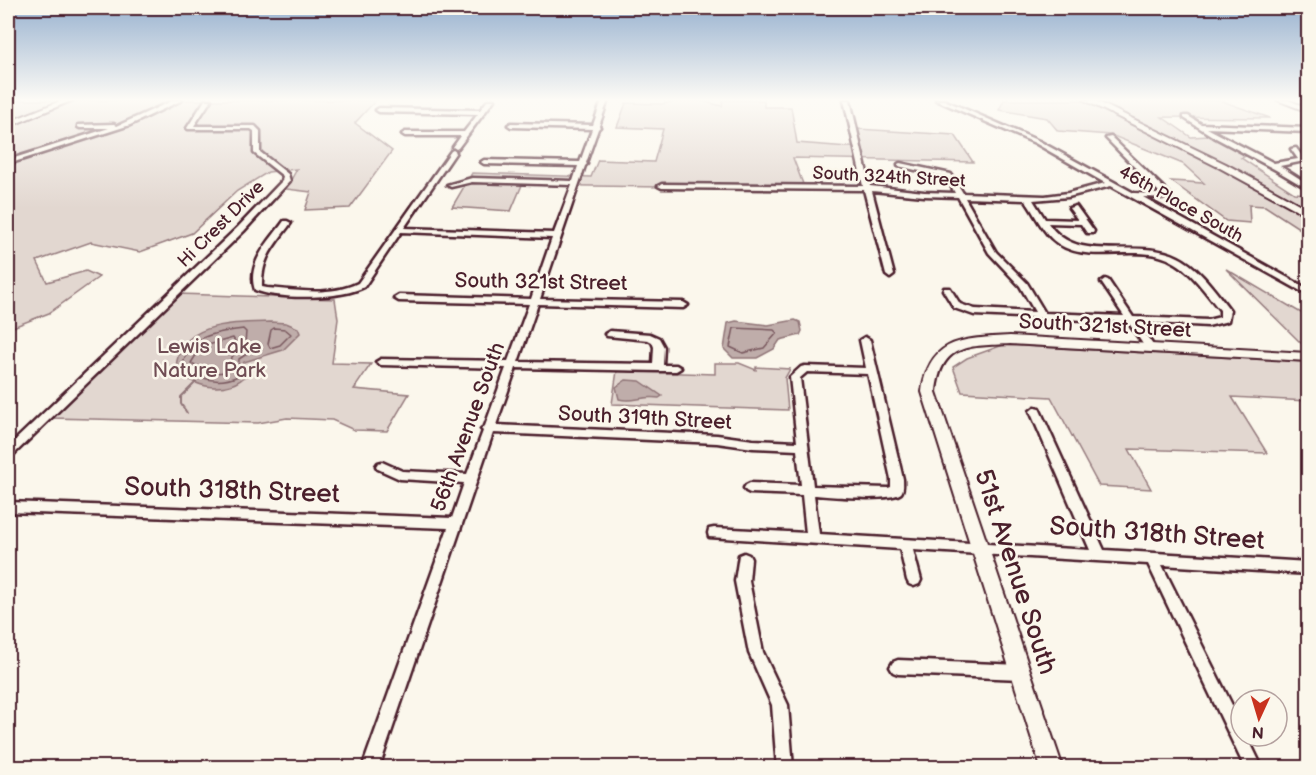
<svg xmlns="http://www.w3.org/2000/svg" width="1316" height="775" viewBox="0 0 1316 775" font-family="'Balsamiq Sans',sans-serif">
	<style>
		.green { fill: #e2d7d0; stroke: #967b7e; stroke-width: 1.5 }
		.water { fill: #bfadaa; stroke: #907477; stroke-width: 1.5 }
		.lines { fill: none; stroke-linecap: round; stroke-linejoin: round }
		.shore { stroke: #79585e; stroke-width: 1.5 }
		.stream-far1 { stroke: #907477; stroke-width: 1.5 }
		.stream { stroke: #907477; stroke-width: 2 }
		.minor-casing { stroke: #4a1f2b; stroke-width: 5 }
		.major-casing { stroke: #4a1f2b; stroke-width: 4 }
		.minor { fill: #fbf7ec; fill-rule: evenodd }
		.major { fill: #fbf7ec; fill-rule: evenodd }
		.labels { text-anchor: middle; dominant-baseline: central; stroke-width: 5; stroke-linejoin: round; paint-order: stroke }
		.far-street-label { font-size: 18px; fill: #4a1f2b; stroke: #fbf7ec }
		.street-label { font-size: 21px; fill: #4a1f2b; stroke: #fbf7ec }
		.park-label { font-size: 21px; fill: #704d54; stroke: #fbf7ec }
		.near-street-label { font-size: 26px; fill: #4a1f2b; stroke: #fbf7ec }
	</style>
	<rect width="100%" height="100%" fill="#fbf7ec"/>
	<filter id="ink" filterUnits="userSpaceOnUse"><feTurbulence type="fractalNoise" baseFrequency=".0167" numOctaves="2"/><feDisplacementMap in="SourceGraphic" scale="12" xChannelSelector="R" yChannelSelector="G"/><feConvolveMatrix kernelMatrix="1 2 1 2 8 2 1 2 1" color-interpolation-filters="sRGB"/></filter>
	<g filter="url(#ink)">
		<g class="green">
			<path d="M8 100H62L8 122Z"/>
			<path d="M78 100H376L355 123 392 151 350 208 305 210 311 192 286 189 297 169 268 172 237 191 192 233 140 252 91 242 37 261 47 282 86 271 99 277 49 313 8 329V128Z"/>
			<path d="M680 100H699L722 106 723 100H764V107H791L797 143 861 148 858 129 955 135 973 162 793 158 805 189 522 185 511 211 452 207 472 173 591 177 598 160 654 162 663 129 617 127 626 103 662 104Z"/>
			<path d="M1004 100H1219L1270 118 1162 117 1191 137 1209 136 1248 155 1241 158 1294 193 1308 194V234L1265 206 1249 205 1250 223 1226 221 1171 181 1204 183 1183 164 1111 135 1058 131 1047 118 999 110Z"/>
			<path d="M1226 269 1308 317V350Z"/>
			<path d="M178 294 335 299 338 319 332 363 371 364 354 389 409 394 387 431 354 430 332 420 287 418 258 423 51 418Z"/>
			<path d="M1003 345 1308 362V401L1232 397 1267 453 1129 449 1151 489 1099 486 1051 397 962 392 953 367 967 358Z"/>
			<path d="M715 363H739L756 370V367L790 369 785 378 788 410 612 404 617 371 715 374Z"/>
		</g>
		<g class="water">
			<path d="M795 320 800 322 802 331 800 335 780 340 774 349 757 358H733L724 349 728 323 736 321 768 325Z"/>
			<path d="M270 322 286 323 298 328 300 333 283 350 244 362 243 365 247 374C230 395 192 389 176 368 179 321 235 323 270 322Z"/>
			<path d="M626 380 640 381 662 396 659 398C643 395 634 403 619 399L616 387Z"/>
		</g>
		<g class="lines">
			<g class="shore">
				<path d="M274 328 285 329 291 334 280 345 270 348 268 344 271 330Z"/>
				<path d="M734 328 774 330 777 333 764 348 743 353 730 347Z"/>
				<path d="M243 329 246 332 245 343 253 350 239 359 238 376C218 385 200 380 183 367 186 335 217 332 243 329Z"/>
				<path d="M233 338 239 348 232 357 228 372 213 373 191 363 201 347Z"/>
			</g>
			<path class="stream-far1" d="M1097 100 1308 208"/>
			<path class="stream" d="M187 413 181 404V397L196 382"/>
			<g class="minor-casing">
				<g id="minor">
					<path d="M174 100H182L130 125 8 164V160L109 128H80L78 127V125L114 124 117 126Z"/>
					<path d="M205 100H211L194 126H255L260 131V152L288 174 290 181 244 231 12 456 8 457V447L238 227 282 181 283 176 254 153V131L251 129H188L187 128Z"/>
					<path d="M488 100H494L458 148 456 149 453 147 461 136H405L402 134 405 132H464L478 114 379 112 376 110 379 108 480 110Z"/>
					<path d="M602 100H608L599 126 600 127 598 129 586 163 587 164 585 166 540 299 683 302 688 305 683 308 538 304 518 362 653 364 654 347 652 342 648 340 607 336 605 334 610 331 650 334 659 338 664 347 663 365H676L681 368 676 371H658L516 368 496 425 717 435 753 440 797 442 790 377 801 367 805 366 866 368 860 340 865 337 870 340 903 479C903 484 904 489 901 493 890 502 830 496 814 495L819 534 1090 550 1030 411 1035 407 1039 408 1104 550 1308 562V574L1162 565 1241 723V736H1247L1261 765 1260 768H1245L1148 564 913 550 921 580 919 584 914 586 909 584 907 580 900 549 709 537 708 533 709 529 714 528 806 533 802 495 750 493 746 491 744 488 746 485 750 483 801 485 797 450 753 448 717 443 493 433 379 768H362L448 528 8 512V502L452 518 464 483 400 479 378 469 376 466 378 463 382 462 402 471 467 474 483 431 481 429 485 426 506 368 381 365 376 362 381 359 508 361 529 304 399 301 394 298 399 295 531 299 552 238 401 232 364 287C341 299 279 300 255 290 246 263 270 241 284 221H287L291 223C275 245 261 257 262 287L267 288C296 290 330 297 358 283L451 151 453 150 456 152 404 228 554 233 572 185 472 182 451 187 447 185 472 178 573 181 578 166 484 164 481 162 484 160 580 162 592 129 511 127 508 125 511 123 593 125ZM807 372 868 374 891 479V487L888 488 813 486 800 378Z"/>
					<path d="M844 100H850L870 186 924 192 955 193 946 177 898 166V164L900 163 951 174 963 193 1045 196 1068 193 1105 183 1035 143 936 100H944L1039 141 1134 193 1161 194 1106 138 1111 137 1172 196 1168 198 1143 197 1308 289V295L1111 186 1068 197 1033 200 1045 219 1078 220 1069 208 1076 206 1094 231 1093 233H1087L1081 224 1048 223C1078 267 1136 236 1178 257 1199 267 1216 292 1230 310L1228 321 1208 326 1137 322 1155 348 1150 351 1147 350 1128 322 974 315 954 308 943 290 944 288H950L960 304 975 309 1035 312 1020 286 989 253 958 197 924 196 872 191 894 275 890 278 886 275 864 190 662 188 658 186 662 184 863 186ZM965 198 1025 200C1034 212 1040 227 1051 238 1083 269 1136 241 1172 261 1192 271 1206 294 1220 310V317L1208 320 1133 317 1108 280 1105 279 1101 282 1124 316 1045 313 1027 283 996 252Z"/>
					<path d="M1184 116H1188L1201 124 1308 128V132L1207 128 1274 163 1298 159 1291 149 1296 148 1305 160 1304 161 1280 166 1308 184V189L1276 170 1214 137 1184 118Z"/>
					<path d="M744 553 749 555 751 559 749 581 763 652 788 705 793 768H777L772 705 749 653 735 581 739 555Z"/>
					<path d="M898 660 1021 665 1026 667 1029 672 1026 677 1021 679 898 674 893 672 890 667 893 662Z"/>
				</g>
			</g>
			<g class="major-casing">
				<g id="major">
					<path d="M63 100H73L8 127V122Z"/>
					<path d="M1084 100H1094L1226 164 1308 209V216L1220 168Z"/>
					<path d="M1277 100H1288L1308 108V112Z"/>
					<path d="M1010 336 1308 353V361L1010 344C969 346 941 343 936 392L1063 768H1041L922 392C929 337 964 339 1010 336Z"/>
				</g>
			</g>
			<use href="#minor" class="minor"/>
			<use href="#major" class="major"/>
		</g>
	</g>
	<linearGradient id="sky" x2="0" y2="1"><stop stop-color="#97b1cf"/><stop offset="0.48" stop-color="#fdfbf6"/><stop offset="1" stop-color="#fdfbf6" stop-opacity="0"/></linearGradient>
	<rect width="1316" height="208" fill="url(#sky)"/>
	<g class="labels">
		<g class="far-street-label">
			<text transform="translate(889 177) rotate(3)">South 324th Street</text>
			<text transform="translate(1181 204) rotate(29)">46th Place South</text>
			<text transform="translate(221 224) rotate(-45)">Hi Crest Drive</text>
		</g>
		<g class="street-label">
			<text transform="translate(541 282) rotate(1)">South 321st Street</text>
			<text transform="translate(1105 326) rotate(3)">South 321st Street</text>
			<text transform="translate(645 418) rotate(3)">South 319th Street</text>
			<text transform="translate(468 427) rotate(-70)">56th Avenue South</text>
		</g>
		<g class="park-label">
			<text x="209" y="346">Lewis Lake<tspan x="209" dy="24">Nature Park</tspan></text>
		</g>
		<g class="near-street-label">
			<text transform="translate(232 491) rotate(2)">South 318th Street</text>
			<text transform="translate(1157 534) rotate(4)">South 318th Street</text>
			<text transform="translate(1015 572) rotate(72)">51st Avenue South</text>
		</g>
	</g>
	<rect width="1316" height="775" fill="none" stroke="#fbf7ec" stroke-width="30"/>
	<rect x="15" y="15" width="1286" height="745" fill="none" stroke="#4a1f2b" stroke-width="2" filter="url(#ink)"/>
	<g transform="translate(1259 718) rotate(184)"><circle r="28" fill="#fbf7ec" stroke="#b4a19f" stroke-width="1.5"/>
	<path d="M0-4.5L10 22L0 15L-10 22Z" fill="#c8321e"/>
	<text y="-9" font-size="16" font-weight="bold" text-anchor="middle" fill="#4a1f2b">N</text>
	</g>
</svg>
